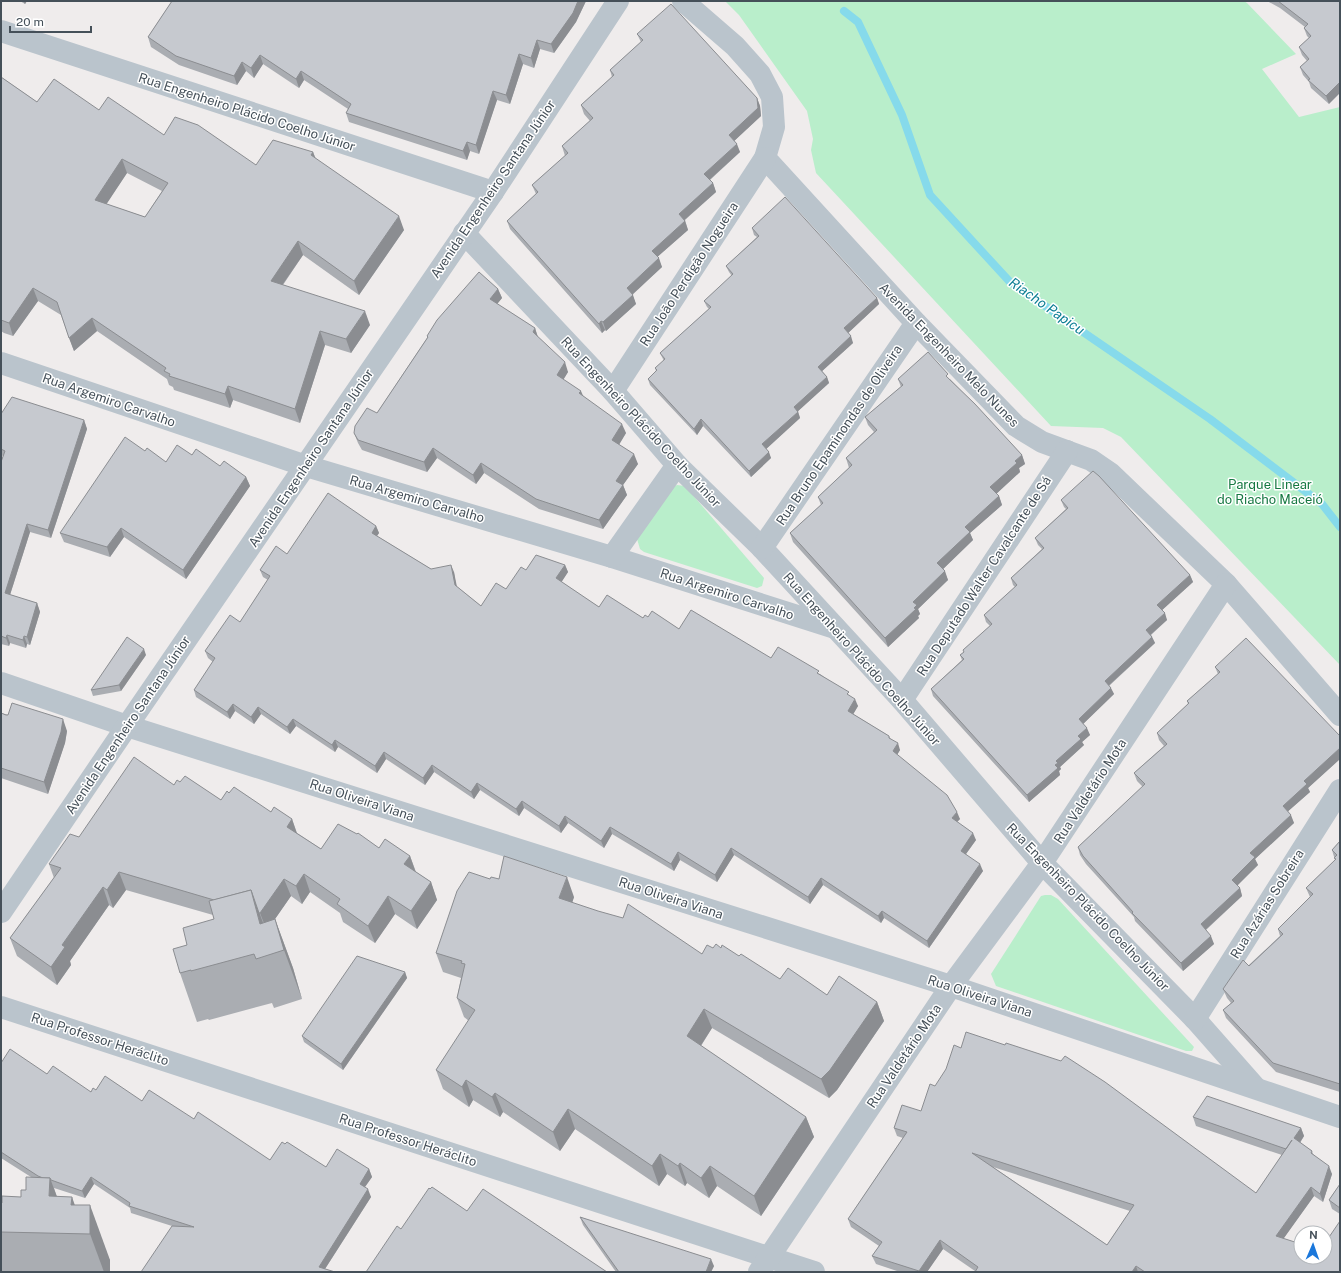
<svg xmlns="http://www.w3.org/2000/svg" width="1341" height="1273" viewBox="0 0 1341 1273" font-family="'Public Sans',sans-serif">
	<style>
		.green { fill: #b9eecb }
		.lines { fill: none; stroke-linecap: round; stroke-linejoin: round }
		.stream { stroke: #86daeb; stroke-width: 8 }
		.minor { stroke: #bac4cc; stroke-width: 22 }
		.wall { fill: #aaadb2; fill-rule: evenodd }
		.shaded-wall { fill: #8b8d91 }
		.building { fill: #c6c9cf; stroke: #8b8d91; fill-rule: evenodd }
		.labels { text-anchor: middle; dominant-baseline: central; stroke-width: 3; stroke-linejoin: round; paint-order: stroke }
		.street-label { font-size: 13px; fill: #455059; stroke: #fff }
		.park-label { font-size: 13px; fill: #177943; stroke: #fff }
		.water-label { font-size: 14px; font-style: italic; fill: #0d7f95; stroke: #fff }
	</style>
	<rect width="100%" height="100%" fill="#efecec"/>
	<g class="green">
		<path d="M725 1H1244L1247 3 1296 54 1262 69 1299 117 1340 107V665L1121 437 1103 428 1051 426 816 173 811 150 813 139 807 111 739 15Z"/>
		<path d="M677 485 685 486 764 578 762 586 757 588 644 552 640 549 637 539 672 488Z"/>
		<path d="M1045 895H1051L1058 899 1194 1047 1192 1051H1186L996 986 991 974 1041 896Z"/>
	</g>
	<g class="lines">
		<path class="stream" d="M844 11 858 22 902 115 930 195 1010 282 1210 419 1322 504 1340 527"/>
		<g class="minor">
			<path d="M683 1 735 46 760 74 772 97 774 127 765 158 916 323 1016 426 1042 442 1091 460 1110 473 1226 584 1340 715"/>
			<path d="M1 31 493 192"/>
			<path d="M464 233 613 391 677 465 762 548 902 700 1042 863 1195 1019 1255 1087"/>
			<path d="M1 363 306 466 612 557 835 628"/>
			<path d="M613 391 765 158"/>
			<path d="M762 548 916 323"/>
			<path d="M612 557 677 465"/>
			<path d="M1 683 127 726 951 986 1340 1117"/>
			<path d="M902 700 1067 451"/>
			<path d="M1 912 127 726 493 192 618 1"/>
			<path d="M1 1007 814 1272"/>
			<path d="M1195 1019 1340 790"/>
			<path d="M759 1272 951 986 1042 863 1226 584"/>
		</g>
	</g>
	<g class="wall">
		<path d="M20 1H27L25 4Z"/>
		<path d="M172 1H586L576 22 554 53 540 49 534 68 523 64 510 104 497 100 479 154 470 151 467 160 349 122 346 113 348 109 304 80 299 88 263 64 254 78 246 71 237 85 179 65 151 47 148 37Z"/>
		<path d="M1267 1H1340L1329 104 1311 88 1309 82 1303 75 1300 67 1307 61 1302 55 1299 47 1309 38 1307 36 1304 28 1305 27 1280 8Z"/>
		<path d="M637 34 757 98 760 106 761 116 734 141 740 152 710 180 713 183 716 192 685 220 688 230 657 257 662 267 632 294 636 304 606 331 605 330 602 333 510 229 507 221 536 194 532 185 565 156 562 146 590 121 584 114 581 105 612 77 610 70 641 42Z"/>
		<path d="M1 77 37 102 99 110 164 135 256 165 313 152 316 159 404 230 359 295 303 255 283 285 370 325 351 353 325 345 300 423 233 400 230 408 174 390 173 387 169 385 167 379 97 331 74 351 61 315 38 301 13 336 4 333 1 331ZM127 173 162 191 145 217 106 204Z"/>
		<path d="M752 228 877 298 879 304 848 333 853 343 822 371 827 377 829 383 798 411 800 418 766 449 771 458 751 477 703 426 697 435 650 385 648 379 656 371 655 368 664 361 660 353 709 309 707 307 704 301 732 276 729 272 726 266 757 237 754 235Z"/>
		<path d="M498 289 502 298 497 304 535 328 538 337 568 372 563 380 626 433 619 444 638 464 623 485 627 495 603 529 539 509 484 473 476 484 437 458 427 472 362 450 358 443 354 433 377 413 427 338V336Z"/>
		<path d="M898 379H950L1022 455 1025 464 1019 468 1020 472 996 494 999 496 1002 505 970 533 973 540 943 569 948 580 918 609 920 614 918 616 919 618 888 647 793 542 790 533 821 505 818 497 849 468 846 458 874 432 868 425 865 417 901 387Z"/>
		<path d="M1 414 84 420 87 429 51 538 30 532 10 595 37 603 40 612 30 645 27 644 26 648 10 643 9 646 1 644V462L3 456 1 455Z"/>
		<path d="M145 451 166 462 192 455 220 466 246 477 250 486 186 579 124 537 110 557 64 542 60 533Z"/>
		<path d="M1061 500 1190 575 1193 582 1162 610 1167 620 1151 635 1155 643 1109 686 1114 694 1083 724 1090 735 1082 742 1084 745 1060 767 1061 769 1059 771 1060 775 1029 802 933 696 931 689 962 660 960 655 964 652 963 650 990 626 986 622 984 615 1015 587 1013 585 1011 578 1042 549 1038 545 1035 538 1066 509 1064 507Z"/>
		<path d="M376 526 379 533 377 536 431 569 454 572 456 586 481 606 506 589 526 570 565 565 568 572 561 582 599 607 643 618 648 617 679 629 820 674 850 696 858 706 853 714 889 736 890 738 900 750 897 755 960 819 957 822 976 840 966 854 983 871 929 948 884 918 881 923 823 885 810 904 734 855 717 882 680 860 674 871 612 834 604 848 568 823 561 833 524 808 519 816 480 790 474 799 434 772 425 785 386 759 377 773 338 747 335 752 296 726 290 734 261 714 254 724 235 711 230 719 196 697 194 690 213 662 208 658 205 651 240 622 268 580 263 577 260 570 287 554Z"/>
		<path d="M146 655 121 691 93 696 91 690Z"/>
		<path d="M1215 667 1340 736V759L1308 788 1310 792 1288 811 1294 823 1255 859 1258 865 1237 885 1240 888 1242 896 1206 930 1214 944 1183 971 1135 921 1134 917 1086 864 1080 855 1078 847 1143 787 1137 781 1134 773 1164 746 1159 740 1157 733 1188 704 1187 701 1218 674Z"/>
		<path d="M1 713 67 731 65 743 48 794 1 778Z"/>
		<path d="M180 782 221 800 229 793 271 812 292 819 297 833 321 849 379 848 410 856 416 872 431 882 437 900 417 929 395 914 375 943 343 922 340 913 310 892 302 904 291 896 275 919 293 968 302 999 274 1008 272 1003 209 1020 208 1019 197 1022 180 973 187 945 214 919 213 915 126 890 113 908 109 905 70 961 71 965 57 985 17 956 10 938 54 878 49 864 79 837 174 785Z"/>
		<path d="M1340 841V1092L1276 1072 1226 1018 1223 1010 1231 1003 1227 998 1223 989 1280 936 1278 929 1310 897 1306 888 1335 860 1332 850Z"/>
		<path d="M490 879H499L574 897 572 903 702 954 713 948H721L739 956 780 979 827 995 877 1002 884 1021 837 1090 829 1098 712 1028 701 1046 806 1117 814 1137 761 1216 717 1186 709 1198 687 1183 685 1186 667 1174 659 1186 575 1129 560 1151 503 1112 500 1117 473 1100 469 1107 443 1089 436 1070 469 1021 464 1017 457 998 461 978 443 972 436 953Z"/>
		<path d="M405 972 407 978 343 1070 304 1042 302 1036Z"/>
		<path d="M1 1063 47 1074 91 1092 96 1090 142 1101 194 1119 270 1160 326 1167 369 1169 372 1177 365 1187 371 1197 325 1269 172 1226 131 1213 130 1208 94 1184 85 1198 54 1188 57 1197H72L74 1205 110 1260V1272H1V1203L21 1197 26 1190 31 1177 1 1158Z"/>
		<path d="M921 1111 1256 1193 1282 1155 1196 1126 1193 1117 1301 1128 1304 1136 1300 1143 1312 1151 1313 1154 1332 1174 1323 1202 1314 1196 1283 1239 1340 1272H975V1271L943 1249 927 1272H900L876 1264 872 1256 879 1246 851 1227 848 1219 903 1138 897 1136 894 1128ZM993 1167 1130 1211 1107 1245Z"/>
		<path d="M1340 1184V1214L1332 1209 1329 1200Z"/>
		<path d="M580 1217 714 1266 711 1272H616L583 1225Z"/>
	</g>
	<g class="shaded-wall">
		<path d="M23 1H27L25 4Z"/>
		<path d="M578 1H586L576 22 554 53 551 44Z"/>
		<path d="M537 40 540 49 534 68 531 58Z"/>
		<path d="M519 54 523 64 510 104 506 95Z"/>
		<path d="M260 55 263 64 254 78 251 68Z"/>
		<path d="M242 62 246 71 237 85 234 76Z"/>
		<path d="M301 71 304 80 299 88 296 79Z"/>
		<path d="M1340 82V93L1329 104 1326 96Z"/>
		<path d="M493 91 497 100 479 154 476 145Z"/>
		<path d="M757 98 760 106 761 116 732 143 729 135Z"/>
		<path d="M467 142 470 151 467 160 463 151Z"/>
		<path d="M737 144 740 152 707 182 704 174Z"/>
		<path d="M313 152 318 166 311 155Z"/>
		<path d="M122 159 127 173 100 214 95 200Z"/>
		<path d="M713 183 716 192 682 222 679 214Z"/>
		<path d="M399 216 404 230 359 295 354 281Z"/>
		<path d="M685 221 688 230 655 259 652 251Z"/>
		<path d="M298 241 303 255 276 294 271 281Z"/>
		<path d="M659 258 662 267 630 297 627 288Z"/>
		<path d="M33 288 38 301 13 336 9 323Z"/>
		<path d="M498 289 502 298 493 309 490 299Z"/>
		<path d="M633 295 636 304 606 331 603 322Z"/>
		<path d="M877 298 879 304 846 335 844 328Z"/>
		<path d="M365 311 370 325 351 353 346 339Z"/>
		<path d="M92 318 97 331 74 351 69 338Z"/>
		<path d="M601 321 605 330 602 333 599 324Z"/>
		<path d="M535 328 538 338 533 332Z"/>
		<path d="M320 331 325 345 300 423 295 409Z"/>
		<path d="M851 336 853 343 820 373 818 367Z"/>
		<path d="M565 362 568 372 560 385 557 375Z"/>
		<path d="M827 377 829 383 796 413 794 407Z"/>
		<path d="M228 386 233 400 230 408 225 394Z"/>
		<path d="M581 391 585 400 579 393Z"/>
		<path d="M798 412 800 418 764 451 762 444Z"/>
		<path d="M701 419 703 426 697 435 694 429Z"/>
		<path d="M84 420 87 429 51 538 48 530Z"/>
		<path d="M622 424 626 433 616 450 612 440Z"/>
		<path d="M433 448 437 458 427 472 424 462Z"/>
		<path d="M769 452 771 458 751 477 749 471Z"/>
		<path d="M634 454 638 464 623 485 627 495 603 529 599 520 616 481Z"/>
		<path d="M1022 455 1025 464 1019 468 1020 472 994 496 990 487 1015 461Z"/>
		<path d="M481 463 484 473 476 484 473 475Z"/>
		<path d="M246 477 250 486 186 579 183 570Z"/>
		<path d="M999 496 1002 505 970 533 973 540 940 572 937 563 965 527Z"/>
		<path d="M27 524 30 532 8 601 5 593Z"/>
		<path d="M376 526 379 533 374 540 372 533Z"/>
		<path d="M121 528 124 537 110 557 107 547Z"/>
		<path d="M451 565 454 572 458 592 455 585Z"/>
		<path d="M565 565 568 572 559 586 556 578Z"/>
		<path d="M945 571 948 580 918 609 920 614 918 616 919 618 888 647 885 638 913 602Z"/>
		<path d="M1190 575 1193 582 1160 612 1157 605Z"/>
		<path d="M37 603 40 612 30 645 27 637Z"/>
		<path d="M1165 613 1167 620 1149 636 1146 630Z"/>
		<path d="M7 635 10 643 9 646 6 638Z"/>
		<path d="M24 636 27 644 26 648 23 640Z"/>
		<path d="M1152 637 1155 643 1107 687 1105 681Z"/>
		<path d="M144 649 146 655 121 691 119 685Z"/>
		<path d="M1111 688 1114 694 1081 726 1079 719Z"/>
		<path d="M855 699 858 706 851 718 848 711Z"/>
		<path d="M233 704 235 711 230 719 227 712Z"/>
		<path d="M258 707 261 714 254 724 251 717Z"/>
		<path d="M63 719 67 731 65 743 48 794 44 782Z"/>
		<path d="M293 719 296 726 290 734 287 727Z"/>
		<path d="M1087 728 1090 735 1082 742 1084 745 1060 767 1061 769 1059 771 1060 775 1029 802 1027 795 1055 765 1056 761 1078 736Z"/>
		<path d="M335 740 338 747 335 752 332 745Z"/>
		<path d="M898 743 900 750 895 758 893 751Z"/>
		<path d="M1340 748V759L1308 788 1310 792 1285 814 1283 806 1304 781Z"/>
		<path d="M384 752 386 759 377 773 375 766Z"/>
		<path d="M432 765 434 772 425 785 423 778Z"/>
		<path d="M477 783 480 790 474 799 471 792Z"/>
		<path d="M522 801 524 808 519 816 516 809Z"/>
		<path d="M957 812 960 819 954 825 952 818Z"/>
		<path d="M1291 815 1294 823 1255 859 1258 865 1235 888 1232 880 1250 853Z"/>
		<path d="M565 816 568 823 561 833 559 826Z"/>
		<path d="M292 819 298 837 287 827Z"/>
		<path d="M610 827 612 834 604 848 601 841Z"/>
		<path d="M973 833 976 840 963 858 961 851Z"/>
		<path d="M731 848 734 855 717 882 715 875Z"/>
		<path d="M678 852 680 860 674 871 671 864Z"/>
		<path d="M410 856 416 873 404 864Z"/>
		<path d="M980 864 983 871 929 948 927 941Z"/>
		<path d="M119 872 126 890 113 908 107 890Z"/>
		<path d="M304 874 310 892 302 904 296 886Z"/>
		<path d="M567 877 574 897 567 918 559 898Z"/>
		<path d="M821 878 823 885 810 904 808 897Z"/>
		<path d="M284 879 291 896 275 919 293 968 302 999 284 950 267 931 260 913Z"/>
		<path d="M431 882 437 900 417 929 411 911Z"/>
		<path d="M103 887 109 905 70 961 71 965 57 985 51 967 62 945Z"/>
		<path d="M1240 888 1242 896 1203 932 1201 924Z"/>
		<path d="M251 890 269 939 260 924Z"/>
		<path d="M388 896 395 914 375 943 368 926Z"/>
		<path d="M882 911 884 918 881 923 878 916Z"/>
		<path d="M1211 936 1214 944 1183 971 1181 963Z"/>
		<path d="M405 972 407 978 343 1070 341 1064Z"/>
		<path d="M877 1002 884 1021 837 1090 829 1098 821 1079Z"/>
		<path d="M704 1009 712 1028 694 1056 687 1036Z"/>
		<path d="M466 1080 473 1100 469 1107 462 1087Z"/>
		<path d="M495 1093 503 1112 500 1117 492 1097Z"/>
		<path d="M568 1109 575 1129 560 1151 553 1132Z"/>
		<path d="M806 1117 814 1137 761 1216 754 1196Z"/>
		<path d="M1301 1128 1304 1136 1297 1147 1294 1138Z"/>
		<path d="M660 1154 667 1174 659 1186 652 1166Z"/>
		<path d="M680 1163 687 1183 685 1186 678 1166Z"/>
		<path d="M710 1166 717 1186 709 1198 701 1178Z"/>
		<path d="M1329 1166 1332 1174 1323 1202 1320 1194Z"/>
		<path d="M369 1169 372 1177 362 1191 360 1184Z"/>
		<path d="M91 1177 94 1184 85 1198 82 1191Z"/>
		<path d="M50 1178 70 1232 49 1196Z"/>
		<path d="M1311 1187 1314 1196 1279 1245 1276 1236Z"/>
		<path d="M368 1189 371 1197 323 1272 319 1267Z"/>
		<path d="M72 1197 85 1234 71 1205Z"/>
		<path d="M90 1205 110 1260V1272H104L90 1234Z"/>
		<path d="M940 1240 943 1249 927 1272H920L919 1271Z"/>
		<path d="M711 1259 714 1266 711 1272H706Z"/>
		<path d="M1136 1266 1138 1272H1132Z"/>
	</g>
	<g class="building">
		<path d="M172 1H578L573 13 551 44 537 40 531 58 519 54 506 95 493 91 476 145 467 142 463 151 346 113 351 104 301 71 296 79 260 55 251 68 242 62 234 76 176 56 148 37Z"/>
		<path d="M1278 1H1340V82L1326 96 1308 80 1310 79 1300 67 1309 59 1299 47 1311 36 1304 28 1308 24Z"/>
		<path d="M671 4 757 98 758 108 729 135 737 144 704 174 713 183 679 214 685 221 652 251 659 258 627 288 633 295 603 322 601 321 599 324 507 221 538 192 532 185 568 153 562 146 593 118 581 105 614 75 610 70 643 40 637 34Z"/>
		<path d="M1 77 37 102 54 79 99 110 108 97 164 135 175 117 198 125 256 165 273 140 313 152 311 155 399 216 354 281 298 241 271 281 365 311 346 339 320 331 295 409 228 386 225 394 169 376 170 374 164 371 166 368 92 318 69 338 57 302 33 288 9 323 1 320ZM122 159 168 183 145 217 95 200Z"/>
		<path d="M785 197 877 298 844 328 851 336 818 367 827 377 794 407 798 412 762 444 769 452 749 471 701 419 694 429 648 379 657 370 655 368 665 359 660 353 711 307 704 301 733 274 726 266 759 236 752 228Z"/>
		<path d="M479 272 498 289 490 299 535 328 533 332 565 362 557 375 581 391 579 393 622 424 612 440 634 454 616 481 623 485 599 520 536 499 481 463 473 475 433 448 424 462 358 440 354 433 355 426 367 408 377 413 428 337 427 336 437 320Z"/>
		<path d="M928 352 948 374 946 376 975 404 1022 455 1015 461 1017 463 990 487 999 496 965 527 970 532 937 563 945 571 913 602 917 605 914 608 916 609 885 638 790 533 823 503 818 497 852 465 846 458 877 430 865 417 903 385 898 379Z"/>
		<path d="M12 397 84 420 48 530 27 524 5 593 37 603 27 637 24 636 23 640 7 635 6 638 1 636V462L5 451 1 449V414Z"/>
		<path d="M125 437 145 451 147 448 166 462 177 445 192 455 196 449 220 466 224 461 246 477 183 570 121 528 107 547 60 533Z"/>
		<path d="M1093 471 1099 476 1190 575 1157 605 1165 613 1146 630 1152 637 1105 681 1111 688 1079 719 1087 728 1078 736 1081 739 1056 761 1058 763 1055 765 1058 768 1027 795 931 689 964 659 960 655 964 652 963 650 992 624 984 615 1017 585 1011 578 1044 548 1035 538 1068 508 1061 500Z"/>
		<path d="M328 493 376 526 372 533 431 569 451 565 455 585 481 606 496 583 506 589 521 567 526 570 536 555 565 565 556 578 599 607 607 595 643 618 645 615 648 617 652 611 679 629 691 610 771 658 778 647 819 671 817 673 849 692 847 694 855 699 848 711 889 736V738L898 743 893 751 947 795 957 812 952 818 973 833 961 851 980 864 927 941 882 911 878 916 821 878 808 897 731 848 715 875 678 852 671 864 610 827 601 841 565 816 559 826 522 801 516 809 477 783 471 792 432 765 423 778 384 752 375 766 335 740 332 745 293 719 287 727 258 707 251 717 233 704 227 712 194 690 215 658 205 651 230 615 240 622 270 576 260 570 276 546 287 554Z"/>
		<path d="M127 637 144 649 119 685 91 690Z"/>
		<path d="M1246 638 1340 736V748L1304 781 1307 784 1283 806 1291 815 1250 853 1255 857 1232 880 1240 888 1201 924 1211 936 1181 963 1132 913 1133 912 1083 856 1078 847 1145 784 1134 773 1167 744 1157 733 1189 703 1187 701 1220 672 1215 667Z"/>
		<path d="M12 703 63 719 61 732 44 782 1 768V713L6 715H8Z"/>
		<path d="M134 757 174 785 177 780 180 782 185 776 221 800 227 791 229 793 234 787 271 812 274 807 292 819 287 827 321 849 338 824 357 834 358 833 379 848 385 839 410 856 404 864 431 882 411 911 388 896 368 926 337 904 340 899 304 874 296 886 284 879 260 913H259L251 890 214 900 119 872 107 890 103 887 62 945 65 947 51 967 10 938 61 868 49 864 70 834 79 837Z"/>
		<path d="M1340 841V1084L1273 1063 1223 1010 1234 1001 1223 989 1243 960 1249 966 1283 934 1278 929 1313 894 1306 888 1336 859 1334 858 1337 855 1332 850Z"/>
		<path d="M504 856 567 877 559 898 598 911 623 918 628 904 702 954 707 945 713 948 716 944 721 948 722 945 739 956 741 954 780 979 788 968 827 995 839 976 877 1002 830 1070 821 1079 704 1009 687 1036 806 1117 754 1196 710 1166 701 1178 680 1163 678 1166 660 1154 652 1166 568 1109 553 1132 495 1093 492 1097 466 1080 462 1087 436 1070 475 1010 457 998 465 964 461 963 462 961 436 953 457 891 469 872 490 879 491 877 499 879Z"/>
		<path d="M251 890 260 924 275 919 284 950 256 959 254 954 191 971V970L180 973 173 949 187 945 183 928 214 919 209 901Z"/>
		<path d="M357 956 405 972 341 1064 302 1036Z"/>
		<path d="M966 1032 1005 1045 1006 1043 1061 1061 1065 1056 1105 1082 1256 1193 1292 1140 1286 1149 1193 1117 1207 1096 1301 1128 1294 1138 1312 1151 1311 1153 1329 1166 1320 1194 1311 1187 1276 1236 1301 1244V1257H1325V1243L1340 1221V1272H1145L1136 1266 1132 1272H975L978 1267 940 1240 919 1271 872 1256 882 1242 848 1219 907 1132 894 1128 902 1105 921 1111 930 1084 935 1086 946 1069 954 1045 961 1048ZM972 1153 1134 1205 1107 1245Z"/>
		<path d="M10 1049 47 1074 53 1066 91 1092 93 1088 96 1090 105 1076 142 1101 149 1090 194 1119 198 1112 270 1160 282 1142 285 1144 287 1142 326 1167 337 1149 369 1169 360 1184 368 1189 319 1267 335 1272H141L172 1226 194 1227 129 1206 130 1203 91 1177 82 1191 51 1180 50 1178H43L38 1176 1 1152V1063Z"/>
		<path d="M26 1177 50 1178 49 1196 72 1197 71 1205H90V1234L1 1232V1203H2V1196L21 1197V1190H26Z"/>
		<path d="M1340 1184V1208L1329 1200Z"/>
		<path d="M432 1187 467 1211 483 1189 607 1272H366L397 1226 401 1229 429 1188 430 1189Z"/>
		<path d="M580 1217 711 1259 706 1272H619Z"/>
	</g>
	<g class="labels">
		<g class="street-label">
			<text transform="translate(247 112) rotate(18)">Rua Engenheiro Plácido Coelho Júnior</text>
			<text transform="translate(493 189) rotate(-56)">Avenida Engenheiro Santana Júnior</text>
			<text transform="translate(689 274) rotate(-57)">Rua João Perdigão Nogueira</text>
			<text transform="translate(949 355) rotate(46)">Avenida Engenheiro Melo Nunes</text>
			<text transform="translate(109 400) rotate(19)">Rua Argemiro Carvalho</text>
			<text transform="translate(641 422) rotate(47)">Rua Engenheiro Plácido Coelho Júnior</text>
			<text transform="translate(839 435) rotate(-56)">Rua Bruno Epaminondas de Oliveira</text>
			<text transform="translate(311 458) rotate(-56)">Avenida Engenheiro Santana Júnior</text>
			<text transform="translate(417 499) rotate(16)">Rua Argemiro Carvalho</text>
			<text transform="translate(984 576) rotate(-57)">Rua Deputado Walter Cavalcante de Sá</text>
			<text transform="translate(727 594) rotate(18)">Rua Argemiro Carvalho</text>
			<text transform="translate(862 659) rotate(48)">Rua Engenheiro Plácido Coelho Júnior</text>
			<text transform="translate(128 725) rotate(-56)">Avenida Engenheiro Santana Júnior</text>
			<text transform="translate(1090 791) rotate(-57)">Rua Valdetário Mota</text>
			<text transform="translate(362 800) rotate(18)">Rua Oliveira Viana</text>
			<text transform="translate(671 898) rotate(18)">Rua Oliveira Viana</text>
			<text transform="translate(1267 904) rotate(-58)">Rua Azárias Sobreira</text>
			<text transform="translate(1088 907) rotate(46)">Rua Engenheiro Plácido Coelho Júnior</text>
			<text transform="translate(980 996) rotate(18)">Rua Oliveira Viana</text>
			<text transform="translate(100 1039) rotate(18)">Rua Professor Heráclito</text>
			<text transform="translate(904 1056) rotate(-56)">Rua Valdetário Mota</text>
			<text transform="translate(408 1140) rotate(18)">Rua Professor Heráclito</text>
		</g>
		<g class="park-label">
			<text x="1270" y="484">Parque Linear<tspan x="1270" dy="15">do Riacho Maceió</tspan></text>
		</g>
		<g class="water-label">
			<text transform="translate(1047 306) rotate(35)">Riacho Papicu</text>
		</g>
	</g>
	<rect width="1341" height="1273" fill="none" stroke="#455059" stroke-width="4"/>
	<g transform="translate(1313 1245) rotate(2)"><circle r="19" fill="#ffffff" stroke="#b5b9bd"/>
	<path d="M0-3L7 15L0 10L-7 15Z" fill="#1a77db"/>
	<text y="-6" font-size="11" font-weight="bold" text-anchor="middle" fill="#455059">N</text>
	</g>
	<path d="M10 26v6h81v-6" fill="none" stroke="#455059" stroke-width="2"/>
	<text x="16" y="26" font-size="12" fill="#455059" stroke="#ffffff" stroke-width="3" paint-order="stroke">20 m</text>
</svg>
